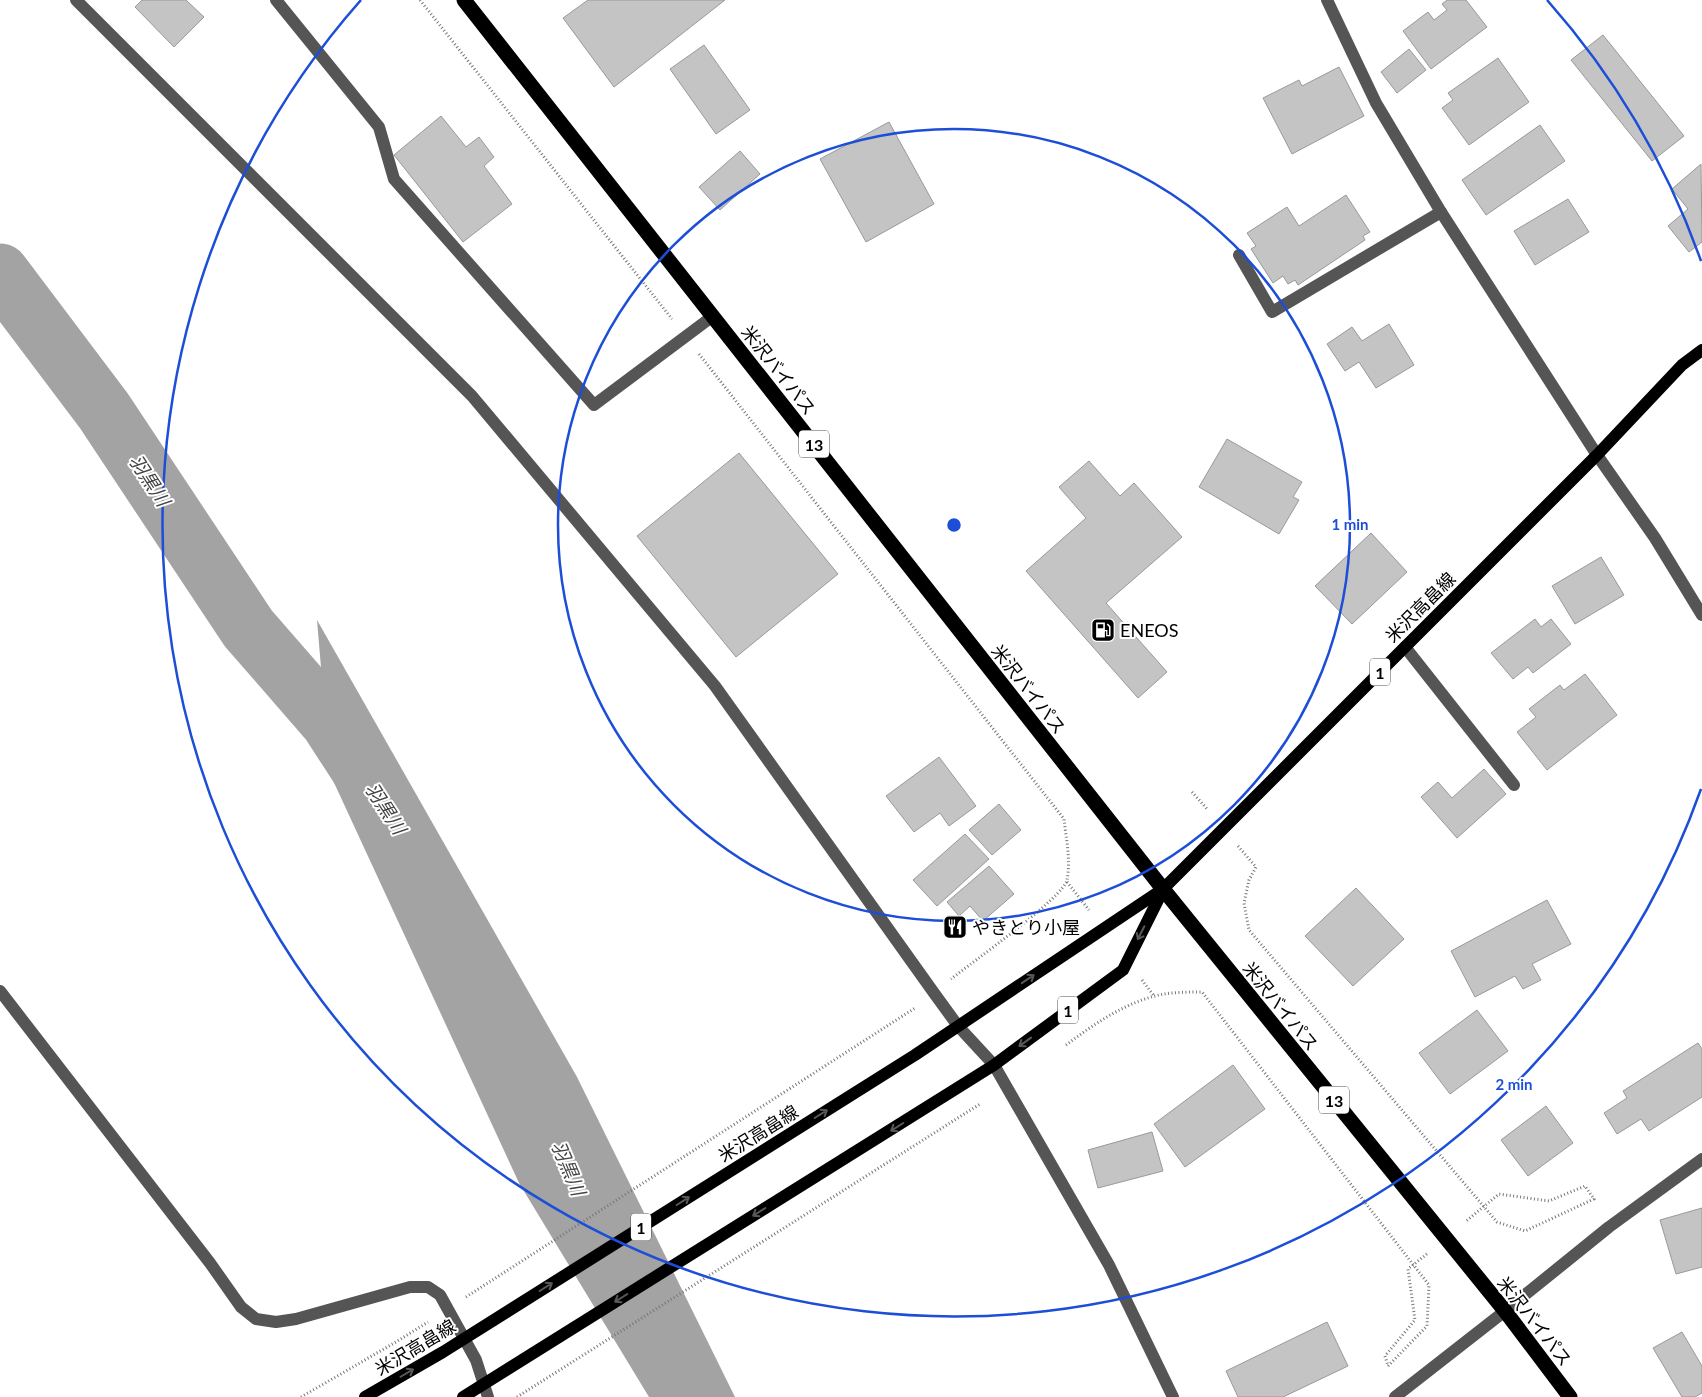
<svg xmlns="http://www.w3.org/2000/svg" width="1702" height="1397" viewBox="0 0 1702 1397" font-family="Lato,'Noto Sans JP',sans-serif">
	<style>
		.water { fill: #a3a3a3 }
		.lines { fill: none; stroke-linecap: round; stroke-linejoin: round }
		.river { stroke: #a3a3a3; stroke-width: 59 }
		.building { fill: #c4c4c4; stroke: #999 }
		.path { stroke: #777; stroke-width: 3; stroke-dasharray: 1 2.5; stroke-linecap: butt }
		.minor { stroke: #555; stroke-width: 12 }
		.major { stroke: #000; stroke-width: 12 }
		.highway { stroke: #000; stroke-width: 15 }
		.oneway { stroke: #595959 }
		.ring { fill: none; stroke: #1d4ed8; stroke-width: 2.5 }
		.labels { text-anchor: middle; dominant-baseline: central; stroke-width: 4; stroke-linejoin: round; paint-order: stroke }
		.shield { fill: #fff; stroke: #4c4c4c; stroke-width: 1 }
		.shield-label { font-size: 16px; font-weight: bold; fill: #000 }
		.street-label { font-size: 18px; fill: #000; stroke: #fff }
		.poi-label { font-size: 18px; fill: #000; stroke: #fff; text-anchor: start }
		.water-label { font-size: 19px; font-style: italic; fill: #444; stroke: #fff }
		.centre { fill: #1d4ed8; stroke: #fff; stroke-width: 2.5 }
		.ring-label { font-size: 15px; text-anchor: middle; font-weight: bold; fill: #1d4ed8; stroke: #fff; stroke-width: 4; stroke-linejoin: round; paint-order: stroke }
	</style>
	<rect width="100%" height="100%" fill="#fff"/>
	<path class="water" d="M317 620 577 1077 735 1397H649L519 1183 330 774Z"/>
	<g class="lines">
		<path class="river" d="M0 273 104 411 248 628 329 721 370 784"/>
	</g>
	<g class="building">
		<path d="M142 0H186L204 17 174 47 135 7Z"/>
		<path d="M588 0H725L614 87 563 18Z"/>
		<path d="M1447 0H1466L1487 27 1431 69 1403 31 1428 12 1434 20 1447 10 1442 4Z"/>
		<path d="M1603 35 1684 136 1652 161 1571 60Z"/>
		<path d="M704 45 750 110 716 134 670 69Z"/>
		<path d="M1409 49 1426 70 1397 93 1381 72Z"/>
		<path d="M1498 58 1529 102 1469 145 1442 108 1453 100 1448 93Z"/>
		<path d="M1339 67 1364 116 1292 154 1263 98 1299 80 1302 86Z"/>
		<path d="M441 116 466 147 479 137 494 157 484 166 512 204 463 242 394 155Z"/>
		<path d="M889 122 934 204 866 242 820 159Z"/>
		<path d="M1540 125 1565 161 1486 215 1462 180Z"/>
		<path d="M740 151 760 174 720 210 699 187Z"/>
		<path d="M1701 164 1702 242 1689 252 1668 226 1688 209 1672 189Z"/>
		<path d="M1346 195 1370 232 1363 236 1365 240 1298 285 1295 280 1288 284 1283 276 1273 283 1251 249 1256 246 1247 233 1287 207 1299 226Z"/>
		<path d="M1568 199 1589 232 1535 265 1514 231Z"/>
		<path d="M1389 324 1414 365 1376 388 1359 362 1345 371 1327 344 1352 327 1362 341Z"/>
		<path d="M1227 439 1302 482 1293 497 1299 500 1279 534 1199 487Z"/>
		<path d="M739 453 838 574 736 657 637 536Z"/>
		<path d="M1089 461 1120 496 1134 483 1182 537 1106 603 1167 672 1138 698 1026 571 1086 518 1059 487Z"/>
		<path d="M1371 533 1407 572 1352 624 1315 586Z"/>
		<path d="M1601 557 1624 595 1575 624 1552 586Z"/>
		<path d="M1535 619 1541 627 1551 619 1571 644 1533 673 1528 667 1513 679 1491 653Z"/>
		<path d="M1585 674 1617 715 1547 770 1517 732 1536 717 1529 709 1560 685 1564 690Z"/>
		<path d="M939 757 976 806 949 826 940 813 914 832 886 796Z"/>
		<path d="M1484 769 1506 794 1457 838 1421 797 1438 782 1452 798Z"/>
		<path d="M999 804 1021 830 992 855 969 830Z"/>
		<path d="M965 834 989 859 937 906 913 880Z"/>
		<path d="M989 866 1014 894 983 921 970 906 959 916 947 902Z"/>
		<path d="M1356 888 1404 939 1353 986 1305 936Z"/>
		<path d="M1547 900 1571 944 1532 964 1541 980 1523 989 1515 976 1475 997 1451 951Z"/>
		<path d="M1477 1010 1508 1051 1450 1094 1419 1053Z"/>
		<path d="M1698 1043 1702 1049V1097L1649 1131 1641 1119 1617 1134 1604 1113 1627 1098 1623 1091Z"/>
		<path d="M1233 1065 1265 1109 1185 1167 1154 1124Z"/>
		<path d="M1546 1106 1573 1143 1528 1176 1501 1140Z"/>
		<path d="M1152 1132 1163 1171 1098 1188 1088 1150Z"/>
		<path d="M1702 1208V1267L1676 1274 1660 1220Z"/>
		<path d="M1327 1322 1348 1366 1283 1397H1238L1226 1371Z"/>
		<path d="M1682 1332 1702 1366V1393L1695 1397H1682L1653 1348Z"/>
	</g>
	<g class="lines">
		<g class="path">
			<path d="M420 0 672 319"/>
			<path d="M699 354 1064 819C1066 838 1071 861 1067 880 1064 897 970 964 951 979"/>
			<path d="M1192 792 1208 810"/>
			<path d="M1238 846 1256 867 1249 880 1244 903 1249 930 1497 1222 1525 1231 1594 1199 1585 1186 1549 1201 1499 1194 1465 1222"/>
			<path d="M1067 882 1089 910"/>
			<path d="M1142 980 1154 996"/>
			<path d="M1066 1045C1093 1025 1121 1005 1155 996 1170 992 1186 992 1202 992L1429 1285 1427 1326 1388 1366 1385 1356 1415 1320 1408 1269 1428 1253"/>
			<path d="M466 1297 915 1008"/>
			<path d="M301 1397 396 1342 428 1322"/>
			<path d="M517 1397 980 1104"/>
		</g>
		<g class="minor">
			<path d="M76 0 472 396 715 686 934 993 958 1026 994 1065 1109 1265 1173 1397"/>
			<path d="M276 0 379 127 394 179 594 405 713 316"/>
			<path d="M1327 0 1376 103 1441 212 1597 455 1655 538 1702 615"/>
			<path d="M1239 255 1272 312 1441 212"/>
			<path d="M1405 647 1514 785"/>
			<path d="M0 991 210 1263 241 1307 256 1319 276 1322 296 1319 410 1287H428L440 1295 476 1360 488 1397"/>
			<path d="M1395 1397 1505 1311 1609 1227 1702 1159"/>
		</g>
		<g class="major">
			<path d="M365 1397 443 1352 915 1055 1163 889 1597 455 1682 365 1702 350"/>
			<path d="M463 1397 994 1065 1123 970 1162 892"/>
		</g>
		<path class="highway" d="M464 0 1163 889 1505 1311 1570 1397"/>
	</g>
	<defs><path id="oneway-shaft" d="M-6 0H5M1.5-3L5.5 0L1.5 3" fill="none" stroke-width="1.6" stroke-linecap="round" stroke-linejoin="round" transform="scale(1.25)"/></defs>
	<g class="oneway">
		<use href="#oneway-shaft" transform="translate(1141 933) rotate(117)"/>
		<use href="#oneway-shaft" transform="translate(1028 979) rotate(-34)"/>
		<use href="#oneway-shaft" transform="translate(1025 1042) rotate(144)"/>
		<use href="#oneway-shaft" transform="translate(821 1114) rotate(-32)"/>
		<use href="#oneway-shaft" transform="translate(897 1127) rotate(148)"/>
		<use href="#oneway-shaft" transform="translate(683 1201) rotate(-32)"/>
		<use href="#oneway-shaft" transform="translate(759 1212) rotate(148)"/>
		<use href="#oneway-shaft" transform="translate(546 1287) rotate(-32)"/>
		<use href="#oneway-shaft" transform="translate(621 1298) rotate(148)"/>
		<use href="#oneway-shaft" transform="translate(407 1373) rotate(-30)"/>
	</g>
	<g class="ring">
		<circle cx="954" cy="525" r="396"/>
		<path d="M1701 789A792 792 0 1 1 361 0M1547 0A792 792 0 0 1 1701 261"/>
	</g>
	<defs>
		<g id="fuel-square" transform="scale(1.25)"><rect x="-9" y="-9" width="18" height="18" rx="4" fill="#000" stroke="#fff"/><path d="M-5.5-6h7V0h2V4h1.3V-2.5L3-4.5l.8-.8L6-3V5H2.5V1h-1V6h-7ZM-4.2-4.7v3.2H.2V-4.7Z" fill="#fff"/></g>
		<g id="restaurant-square" transform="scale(1.25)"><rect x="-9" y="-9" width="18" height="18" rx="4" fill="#000" stroke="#fff"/><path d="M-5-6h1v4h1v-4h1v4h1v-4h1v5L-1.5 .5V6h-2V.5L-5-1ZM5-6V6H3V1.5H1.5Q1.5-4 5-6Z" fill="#fff"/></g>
	</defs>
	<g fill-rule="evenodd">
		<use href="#fuel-square" x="1103" y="630"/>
		<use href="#restaurant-square" x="955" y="927"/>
	</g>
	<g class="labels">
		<g class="shield">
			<rect x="799" y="430.5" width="30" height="27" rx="4"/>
			<rect x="1370" y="658.5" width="20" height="27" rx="4"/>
			<rect x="1058" y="996.5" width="20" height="27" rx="4"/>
			<rect x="1319" y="1086.5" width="30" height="27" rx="4"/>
			<rect x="631" y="1213.5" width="20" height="27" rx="4"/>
		</g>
		<g class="shield-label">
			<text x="814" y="444">13</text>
			<text x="1380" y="672">1</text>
			<text x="1068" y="1010">1</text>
			<text x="1334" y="1100">13</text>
			<text x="641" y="1227">1</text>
		</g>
		<g class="street-label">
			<text transform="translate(779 370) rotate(52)">米沢バイパス</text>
			<text transform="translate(1420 607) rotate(-45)">米沢高畠線</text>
			<text transform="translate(1029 689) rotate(52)">米沢バイパス</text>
			<text transform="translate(1281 1006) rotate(51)">米沢バイパス</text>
			<text transform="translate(758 1133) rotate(-32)">米沢高畠線</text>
			<text transform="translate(1535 1321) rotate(52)">米沢バイパス</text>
			<text transform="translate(415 1347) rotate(-31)">米沢高畠線</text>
		</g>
		<g class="poi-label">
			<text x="1120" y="630">ENEOS</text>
			<text x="972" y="927">やきとり小屋</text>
		</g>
		<g class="water-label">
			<text transform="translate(150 480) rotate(57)">羽黒川</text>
			<text transform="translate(386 808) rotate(57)">羽黒川</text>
			<text transform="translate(569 1168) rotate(67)">羽黒川</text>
		</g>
	</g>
	<circle cx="954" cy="525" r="8" class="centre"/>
	<g class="ring-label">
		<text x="1350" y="530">1 min</text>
		<text x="1514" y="1090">2 min</text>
	</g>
</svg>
